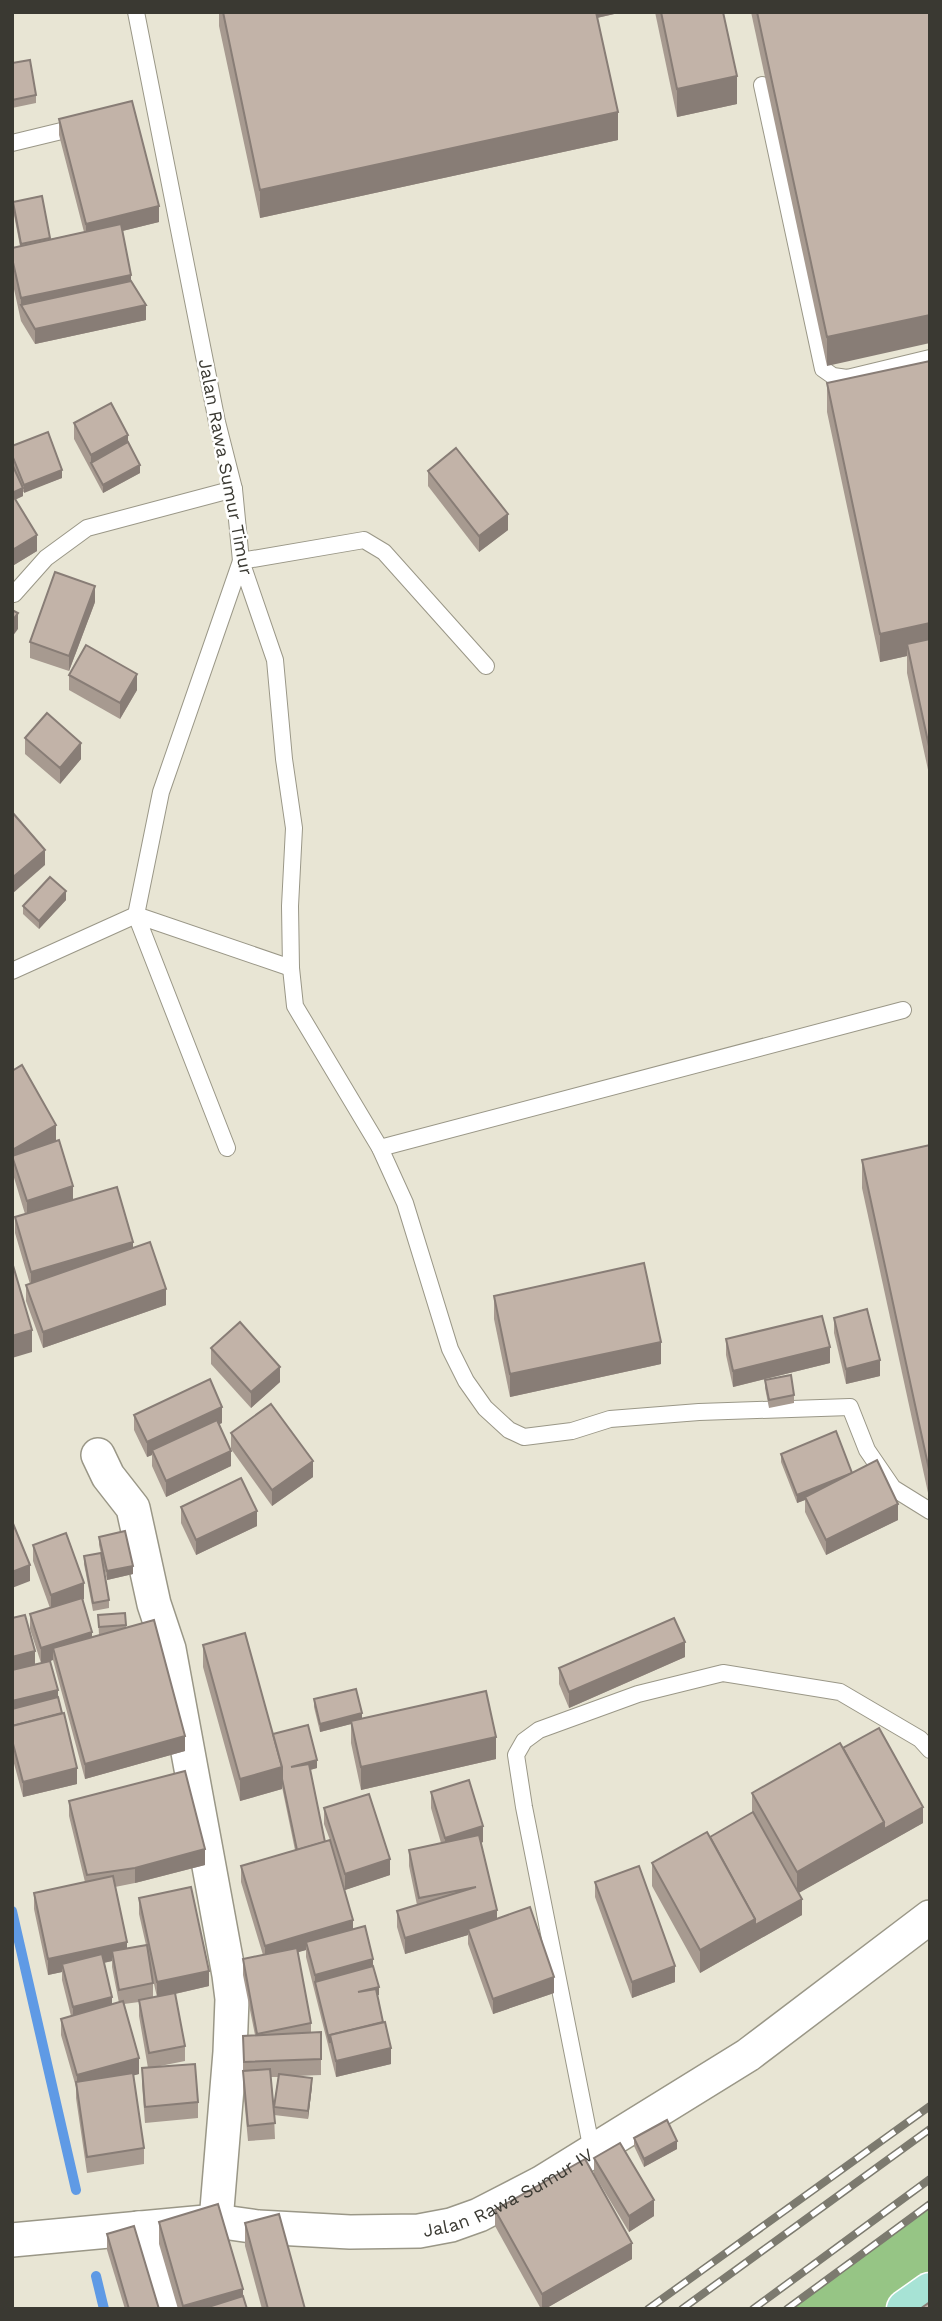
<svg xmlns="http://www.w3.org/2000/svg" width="942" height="2321" viewBox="0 0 942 2321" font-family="'Work Sans',sans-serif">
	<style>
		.green { fill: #96c585 }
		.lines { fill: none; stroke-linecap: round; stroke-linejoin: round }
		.stream { stroke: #5f9ae5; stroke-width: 10 }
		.lane-casing { stroke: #9a9787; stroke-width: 18 }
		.street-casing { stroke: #9a9787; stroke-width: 36 }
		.primary-casing { stroke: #fff; stroke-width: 41 }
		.lane { stroke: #fff; stroke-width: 16 }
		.street { stroke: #fff; stroke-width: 33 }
		.primary { stroke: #a7e3d5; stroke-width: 38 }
		.rail-casing { stroke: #7c7a6f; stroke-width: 8 }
		.rail { stroke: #fff; stroke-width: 5; stroke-dasharray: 16; stroke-linecap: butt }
		.wall { fill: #a79a90; fill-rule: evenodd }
		.shaded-wall { fill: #887d76 }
		.building { fill: #c2b3a8; stroke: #887d76; stroke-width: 2 }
		.labels { text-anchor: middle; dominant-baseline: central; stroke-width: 5; stroke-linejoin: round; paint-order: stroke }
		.street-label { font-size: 18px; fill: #3a3932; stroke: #fff }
	</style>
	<rect width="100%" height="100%" fill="#e8e5d4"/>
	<path class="green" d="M930 2204V2292L906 2309H787Z"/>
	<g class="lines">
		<g class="stream">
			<path d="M12 1911 76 2190"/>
			<path d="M96 2276 104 2309"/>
		</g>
		<g class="lane-casing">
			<g id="lane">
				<path d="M136 12 217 422 234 489 241 561 275 660 284 759 294 828 290 906 291 968 295 1006 380 1148 405 1203 450 1349 466 1381 485 1408 509 1430 524 1437 572 1431 610 1419 699 1412 850 1407 867 1450 893 1488 930 1511"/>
				<path d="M762 85 823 369 833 376 847 378 930 358"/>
				<path d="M12 143 78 127"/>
				<path d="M14 594 46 558 87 528 234 489"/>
				<path d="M12 971 136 915 161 792 241 561 364 540 384 552 486 666"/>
				<path d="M227 1148 136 915 291 968"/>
				<path d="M380 1148 903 1010"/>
				<path d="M592 2151 524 1807 516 1755 524 1741 539 1730 638 1694 723 1673 840 1692 920 1739 930 1750"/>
			</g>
		</g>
		<g class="street-casing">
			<g id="street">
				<path d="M98 1455 108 1476 133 1508 154 1604 169 1649 229 1975 232 1999 230 2052 216 2221"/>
				<path d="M138 2228 163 2309"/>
				<path id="s1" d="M12 2240 216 2221 258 2227 350 2232 419 2231 451 2225 479 2215 541 2183 748 2055 930 1917"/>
			</g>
		</g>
		<g class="primary-casing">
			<path id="primary" d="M906 2309 930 2292"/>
		</g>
		<use href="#lane" class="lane"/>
		<use href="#street" class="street"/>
		<use href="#primary" class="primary"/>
		<g class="rail-casing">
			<g id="rail">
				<path d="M648 2309 930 2106"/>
				<path d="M682 2309 930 2129"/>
				<path d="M753 2309 930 2179"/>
				<path d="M787 2309 930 2204"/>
			</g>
		</g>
		<use href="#rail" class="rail"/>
	</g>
	<g class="wall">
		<path d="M219 12H623L597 18 618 140 260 218 219 26Z"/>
		<path d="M655 12H723L737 104 677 117Z"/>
		<path d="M751 12H930L827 366Z"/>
		<path d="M12 63 36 95V103L12 108Z"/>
		<path d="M59 119 159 222 122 231 131 281 146 320 35 344 21 321 12 280V248L20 246 13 210V202L42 196 50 239 84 232 59 135Z"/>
		<path d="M930 361V779L907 673V656L880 662 827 412V383Z"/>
		<path d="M74 423 128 442 140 473 103 493 74 439Z"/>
		<path d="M12 446 62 478 23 492V496L15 500 37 551 14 565 12 563Z"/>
		<path d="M428 471 508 530 479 552 428 486Z"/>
		<path d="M95 602 69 671 30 658V642Z"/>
		<path d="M69 675 137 690 120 719 69 690Z"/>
		<path d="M25 738 81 759 60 784 25 754Z"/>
		<path d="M928 814H930V853L928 842Z"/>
		<path d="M66 900 39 929 23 914V906Z"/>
		<path d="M12 1071 56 1141 73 1200 133 1248 166 1305 43 1348 26 1301V1285L30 1284 15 1233V1217L25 1214 12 1171Z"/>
		<path d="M930 1145V1502L862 1188V1160Z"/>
		<path d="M494 1296 661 1364 510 1397 494 1319Z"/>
		<path d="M834 1318 880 1376 846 1384 834 1333Z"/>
		<path d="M726 1339 830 1363 733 1387 726 1355Z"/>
		<path d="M211 1348 280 1382 251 1408 211 1364Z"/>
		<path d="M765 1380 794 1395V1403L769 1408 765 1388Z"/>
		<path d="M134 1415 222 1423 219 1424 231 1466 166 1497 152 1466V1455L147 1457 134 1430Z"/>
		<path d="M231 1433 313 1477 272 1506 231 1449Z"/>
		<path d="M781 1454 852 1473 898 1520 826 1555 805 1512V1500L797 1503 781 1462Z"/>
		<path d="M181 1507 257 1526 196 1555 181 1523Z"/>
		<path d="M99 1537 133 1574 107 1580 99 1545Z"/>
		<path d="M33 1545 84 1599H83L92 1637 99 1635 98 1615 125 1613 126 1627 185 1751 85 1779 53 1660 50 1661 77 1784 23 1797 12 1756V1618L35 1664 41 1663 30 1629V1614L50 1608 33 1561Z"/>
		<path d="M84 1556 109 1600V1608L93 1611 84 1564Z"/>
		<path d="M203 1645 273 1734 317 1768 310 1770 325 1842 330 1840 324 1824V1808L390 1875 345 1890 335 1858 353 1929 373 1966 379 1995H377L391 2064 336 2077 306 1957V1950L297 1952 311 2023V2033L321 2032V2075L296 2076 312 2086 308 2119 274 2115 275 2139 248 2141 243 2087V2036L255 2035 243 1975V1959L263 1955 241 1882V1866L295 1850 282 1787V1789L240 1801 203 1667ZM271 2077H278L274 2107Z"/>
		<path d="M685 1657 569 1708 559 1684V1668Z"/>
		<path d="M314 1699 362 1718 496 1759 361 1790 351 1743V1724L320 1732 314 1707Z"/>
		<path d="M843 1748 923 1823 798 1893 802 1915 700 1973 652 1886V1863L710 1837 752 1813V1793Z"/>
		<path d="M431 1792 483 1842 481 1843 497 1919 554 1993 493 2014 468 1944V1935L405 1954 397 1927V1911L417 1905 409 1866V1850L441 1843 431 1808Z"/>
		<path d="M69 1801 205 1865 135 1883 115 1887 127 1948 146 1945 139 1914V1898L209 1986 175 1994 185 2046V2061L155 2067 198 2102V2118L145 2123 142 2084V2068H148L139 2016V2002L124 2004 139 2074 133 2075 144 2148V2164L87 2173 76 2098V2087L61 2035V2019L71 2016 62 1980V1972L48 1975 34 1909V1893L85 1882 69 1816ZM112 1961V1967L119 2003 112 2005 104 1963ZM151 1971 157 1997H153V1983Z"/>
		<path d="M595 1882 675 1982 632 1998 595 1897Z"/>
		<path d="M634 2138 677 2149 644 2167 634 2146Z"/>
		<path d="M594 2158 654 2216 629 2232 594 2174Z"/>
		<path d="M495 2210 632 2259 545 2309H541L495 2226Z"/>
		<path d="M159 2222 243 2296 247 2309H178L159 2244Z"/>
		<path d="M245 2223 305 2309H262L245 2246Z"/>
		<path d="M107 2234 159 2309H125L107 2250Z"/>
	</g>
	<g class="shaded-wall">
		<path d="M592 12H623L592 19Z"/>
		<path d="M737 76V104L677 117V89Z"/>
		<path d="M618 112V140L260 218V190Z"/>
		<path d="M159 206V222L86 240V224Z"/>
		<path d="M131 275V297L21 305V321V298Z"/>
		<path d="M146 305V320L35 344V329Z"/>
		<path d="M930 315V343L827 366V337Z"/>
		<path d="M128 435V450L91 463V455Z"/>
		<path d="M140 465V473L103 493V485Z"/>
		<path d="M62 470V478L24 493V485Z"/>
		<path d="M23 488V496L12 501V493Z"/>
		<path d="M508 514V530L479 552V536Z"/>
		<path d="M37 535V551L14 565V549Z"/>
		<path d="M95 586V602L69 671V656Z"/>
		<path d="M18 613V629L12 637V621Z"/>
		<path d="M930 623V651L907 644V656L880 662V634Z"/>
		<path d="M137 674V690L120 719V703Z"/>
		<path d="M81 743V759L60 784V768Z"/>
		<path d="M45 850V865L12 894V878Z"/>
		<path d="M66 891V900L39 929V921Z"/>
		<path d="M56 1125V1141L12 1156V1150Z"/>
		<path d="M73 1186V1202L27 1217V1201Z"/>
		<path d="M133 1242V1257L31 1287V1272Z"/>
		<path d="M166 1289V1305L43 1348V1332Z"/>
		<path d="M32 1330V1352L12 1358V1336Z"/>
		<path d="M661 1342V1364L510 1397V1374Z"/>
		<path d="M830 1347V1363L733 1387V1371Z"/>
		<path d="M880 1360V1376L846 1384V1369Z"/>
		<path d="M280 1367V1382L251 1408V1392Z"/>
		<path d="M222 1407V1423L154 1454 152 1450V1455L147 1457V1442Z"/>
		<path d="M231 1451V1466L166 1497V1481Z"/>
		<path d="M313 1461V1477L272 1506V1490Z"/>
		<path d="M852 1473 805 1497V1500L797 1503V1495Z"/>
		<path d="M898 1504V1520L826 1555V1540Z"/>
		<path d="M257 1511V1526L196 1555V1540Z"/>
		<path d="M30 1565V1581L12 1588V1572Z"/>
		<path d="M133 1566V1574L107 1580V1571Z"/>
		<path d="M84 1583V1599L51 1611V1595Z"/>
		<path d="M92 1632V1648H53V1660L41 1664V1648Z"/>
		<path d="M685 1642V1657L569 1708V1692Z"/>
		<path d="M35 1651V1667L12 1673V1657Z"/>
		<path d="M58 1690V1705L12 1717V1701Z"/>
		<path d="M362 1713V1721H351V1724L320 1732V1724Z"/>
		<path d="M185 1736V1751L85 1779V1764Z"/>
		<path d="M496 1737V1759L361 1790V1767Z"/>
		<path d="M317 1760V1768L291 1775V1767Z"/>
		<path d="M282 1767V1789L240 1801V1779Z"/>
		<path d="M77 1768V1784L23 1797V1782Z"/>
		<path d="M923 1807V1823L797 1894V1872L884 1822Z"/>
		<path d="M483 1826V1842L445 1854V1838Z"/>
		<path d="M205 1849V1865L135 1883V1868Z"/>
		<path d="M390 1859V1875L345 1890V1874Z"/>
		<path d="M802 1899V1915L700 1973V1950L755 1919Z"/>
		<path d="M497 1910V1926L468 1929V1935L405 1954V1938Z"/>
		<path d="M353 1920V1936L306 1942V1950L265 1962V1946Z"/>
		<path d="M127 1942V1957L112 1951V1961L64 1971 62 1964V1972L48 1975V1959Z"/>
		<path d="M373 1959V1975L315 1982V1990V1975Z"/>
		<path d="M675 1966V1982L632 1998V1982Z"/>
		<path d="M209 1971V1986L157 1998V1982Z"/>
		<path d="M554 1977V1993L493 2014V1999Z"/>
		<path d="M379 1987V1995L358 2000V1992Z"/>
		<path d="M112 1997V2012L73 2022V2007Z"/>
		<path d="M391 2048V2064L336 2077V2061Z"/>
		<path d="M139 2058V2074L77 2091V2075Z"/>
		<path d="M312 2078V2086L308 2119V2111Z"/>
		<path d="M677 2141V2149L644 2167V2159Z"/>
		<path d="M654 2200V2216L629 2232V2216Z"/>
		<path d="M632 2243V2259L545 2309H542V2294Z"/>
		<path d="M243 2289V2309H183V2306Z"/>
	</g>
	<g class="building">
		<path d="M223 12H596L618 112 260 190Z"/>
		<path d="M661 12H723L737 76 677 89Z"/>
		<path d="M757 12H930V315L827 337Z"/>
		<path d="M30 60 36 95 12 100V63Z"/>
		<path d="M132 101 159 206 86 224 59 119Z"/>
		<path d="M42 196 50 238 21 244 13 202Z"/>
		<path d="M121 224 131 275 21 298 12 258V248Z"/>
		<path d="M131 281 146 305 35 329 21 305Z"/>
		<path d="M930 361V623L880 634 827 383Z"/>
		<path d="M111 403 128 435 91 455 74 423Z"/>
		<path d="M48 432 62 470 24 485 12 455V446Z"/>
		<path d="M128 442 140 465 103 485 91 463Z"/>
		<path d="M456 448 508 514 479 536 428 471Z"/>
		<path d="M12 464 23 488 12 493Z"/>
		<path d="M12 494 37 535 14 549 12 547Z"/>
		<path d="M55 572 95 586 69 656 30 642Z"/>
		<path d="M12 610 18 613 12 621Z"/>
		<path d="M930 639V751L907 644Z"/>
		<path d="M86 645 137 674 120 703 69 675Z"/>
		<path d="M47 713 81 743 60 768 25 738Z"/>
		<path d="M12 812 45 850 12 878Z"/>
		<path d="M50 877 66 891 39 921 23 906Z"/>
		<path d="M22 1065 56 1125 12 1150V1071Z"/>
		<path d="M59 1140 73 1186 27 1201 12 1156Z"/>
		<path d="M930 1145V1474L862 1160Z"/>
		<path d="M117 1187 133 1242 31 1272 15 1217Z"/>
		<path d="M150 1242 166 1289 43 1332 26 1285Z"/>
		<path d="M12 1262 32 1330 12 1336Z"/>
		<path d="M644 1263 661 1342 510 1374 494 1296Z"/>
		<path d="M867 1309 880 1360 846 1369 834 1318Z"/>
		<path d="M822 1316 830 1347 733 1371 726 1339Z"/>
		<path d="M240 1322 280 1367 251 1392 211 1348Z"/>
		<path d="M791 1375 794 1395 769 1400 765 1380Z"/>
		<path d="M210 1379 222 1407 147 1442 134 1415Z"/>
		<path d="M271 1404 313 1461 272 1490 231 1433Z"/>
		<path d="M217 1420 231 1451 166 1481 152 1450Z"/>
		<path d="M836 1431 852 1473 797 1495 781 1454Z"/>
		<path d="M877 1460 898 1504 826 1540 805 1497Z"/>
		<path d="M241 1478 257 1511 196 1540 181 1507Z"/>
		<path d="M12 1521 30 1565 12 1572Z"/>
		<path d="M125 1531 133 1566 107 1571 99 1537Z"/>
		<path d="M66 1533 84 1583 51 1595 33 1545Z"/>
		<path d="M101 1553 109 1600 93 1603 84 1556Z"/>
		<path d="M82 1598 92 1632 41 1648 30 1614Z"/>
		<path d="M125 1613 126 1625 99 1627 98 1615Z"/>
		<path d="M25 1615 35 1651 12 1657V1618Z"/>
		<path d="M674 1618 685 1642 569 1692 559 1668Z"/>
		<path d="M154 1620 185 1736 85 1764 53 1648Z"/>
		<path d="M245 1633 282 1767 240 1779 203 1645Z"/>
		<path d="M50 1661 58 1690 12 1701V1670Z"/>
		<path d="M356 1689 362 1713 320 1724 314 1699Z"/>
		<path d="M486 1691 496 1737 361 1767 351 1721Z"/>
		<path d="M58 1697 62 1713 12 1726V1709Z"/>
		<path d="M64 1713 77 1768 23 1782 12 1740V1726Z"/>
		<path d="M308 1725 317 1760 291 1767 309 1764 325 1842 297 1850 282 1779V1767L273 1734Z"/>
		<path d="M879 1728 923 1807 884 1829V1822L843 1748Z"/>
		<path d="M840 1743 884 1822 797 1872 752 1793Z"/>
		<path d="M185 1771 205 1849 135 1868 87 1875 69 1801Z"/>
		<path d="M469 1780 483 1826 445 1838 431 1792Z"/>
		<path d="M369 1794 390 1859 345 1874 324 1808Z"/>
		<path d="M753 1812 802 1899 755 1925V1919L710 1837Z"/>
		<path d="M707 1832 755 1919 700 1950 652 1863Z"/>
		<path d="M479 1835 497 1910 405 1938 397 1911 476 1887 419 1898 409 1850Z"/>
		<path d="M330 1840 353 1920 265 1946 241 1866Z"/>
		<path d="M639 1866 675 1966 632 1982 595 1882Z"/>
		<path d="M113 1876 127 1942 48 1959 34 1893Z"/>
		<path d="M191 1887 209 1971 157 1982 139 1898Z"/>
		<path d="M530 1907 554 1977 493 1999 468 1929Z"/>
		<path d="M365 1926 373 1959 315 1975 306 1942Z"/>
		<path d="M147 1945 153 1983 119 1990 112 1951Z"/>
		<path d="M297 1948 311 2023 257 2034 243 1959Z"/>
		<path d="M102 1954 112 1997 73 2007 62 1964Z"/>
		<path d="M373 1966 379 1987 358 1992 376 1989 383 2022 330 2035V2043L315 1982Z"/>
		<path d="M175 1993 185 2046 149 2053 139 2000Z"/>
		<path d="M123 2001 139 2058 77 2075 61 2019Z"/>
		<path d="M385 2022 391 2048 336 2061 330 2035Z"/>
		<path d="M321 2032V2059L244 2062 243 2036Z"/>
		<path d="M195 2064 198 2102 145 2107 142 2068Z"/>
		<path d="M270 2069 275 2123 248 2126 243 2071Z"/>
		<path d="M133 2073 144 2148 87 2157 76 2082Z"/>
		<path d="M279 2074 312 2078 308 2111 274 2107Z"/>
		<path d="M667 2120 677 2141 644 2159 634 2138Z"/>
		<path d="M620 2143 654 2200 629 2216 594 2158Z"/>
		<path d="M585 2159 632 2243 542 2294 495 2210Z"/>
		<path d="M218 2204 243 2289 183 2306 159 2222Z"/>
		<path d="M279 2214 305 2309H268L245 2223Z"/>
		<path d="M134 2226 159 2309H129L107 2234Z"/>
		<path d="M243 2296 247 2309H202Z"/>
		<path d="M930 2302V2309H920Z"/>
	</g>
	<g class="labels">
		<g class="street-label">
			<text transform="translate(226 467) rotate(79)">Jalan Rawa Sumur Timur</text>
			<text stroke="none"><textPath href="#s1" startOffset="506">Jalan Rawa Sumur IV</textPath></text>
		</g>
	</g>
	<rect width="942" height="2321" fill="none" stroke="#3a3932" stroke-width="28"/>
</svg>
